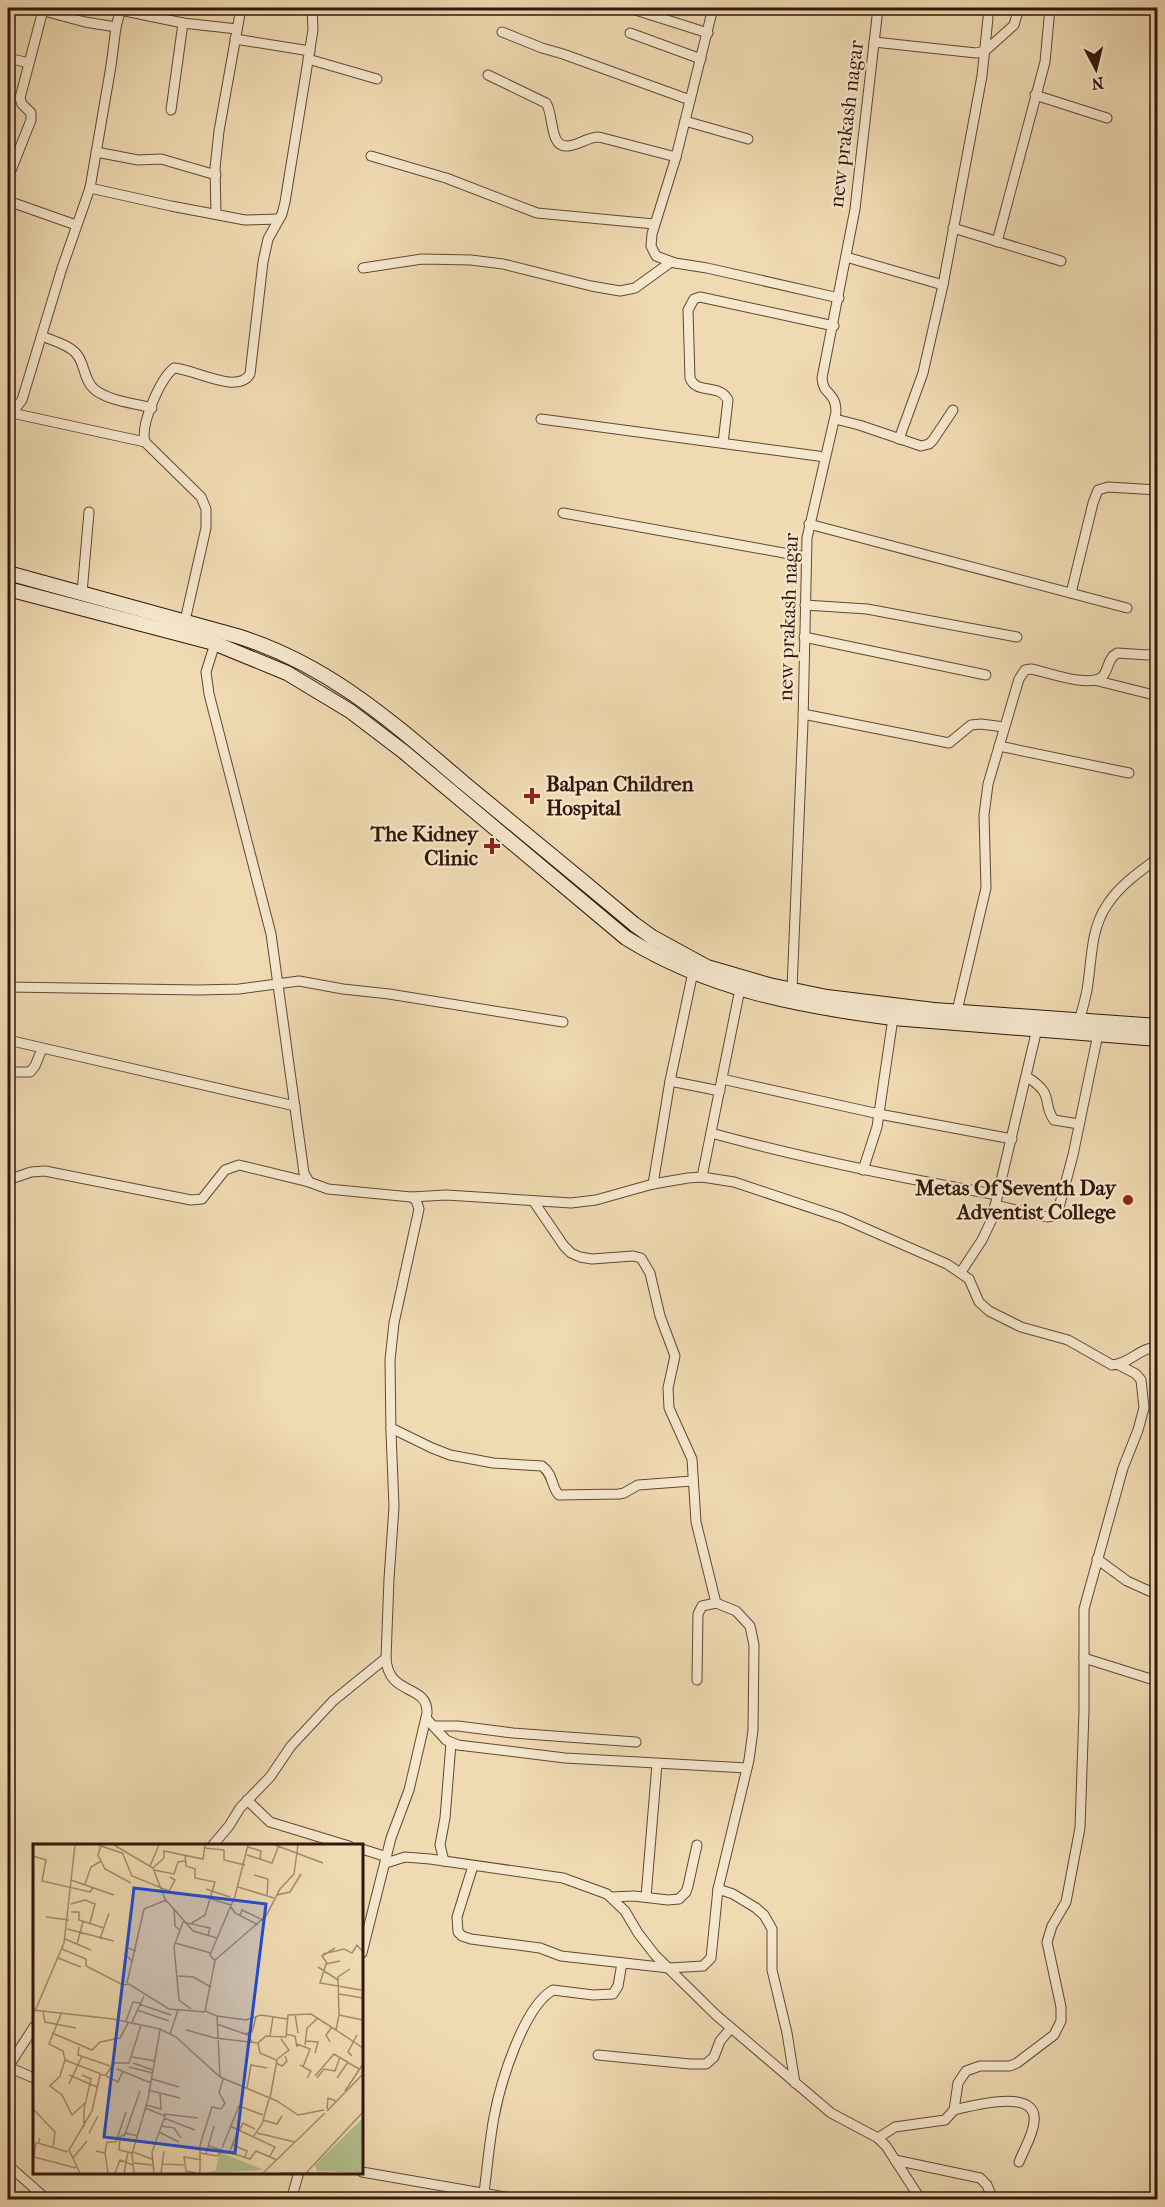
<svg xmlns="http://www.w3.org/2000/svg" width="1165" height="2207" viewBox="0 0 1165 2207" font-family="'IM FELL French Canon',serif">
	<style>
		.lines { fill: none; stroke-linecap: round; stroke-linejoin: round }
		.minor-casing { stroke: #624735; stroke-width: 11 }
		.secondary-casing { stroke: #33160b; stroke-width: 16 }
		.minor { stroke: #f5e7cd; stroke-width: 9 }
		.secondary { stroke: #f5e7cd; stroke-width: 14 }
		.poi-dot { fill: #8f2418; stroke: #f5e7cd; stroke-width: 2 }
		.labels { text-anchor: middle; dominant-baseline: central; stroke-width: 4.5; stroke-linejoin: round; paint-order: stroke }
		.street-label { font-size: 21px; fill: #33160b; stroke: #f5e7cd }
		.poi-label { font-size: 21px; font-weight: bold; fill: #33160b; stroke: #f5e7cd; text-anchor: end }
		.inset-road { fill: none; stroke: #a48c6f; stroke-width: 1.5 }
		.view { fill: #1d4ed8; fill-opacity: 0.15; stroke: #1d4ed8; stroke-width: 3 }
		.inset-edge { fill: none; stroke: #33160b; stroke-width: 3 }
	</style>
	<rect width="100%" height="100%" fill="#f0dab2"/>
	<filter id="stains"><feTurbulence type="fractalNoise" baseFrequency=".00333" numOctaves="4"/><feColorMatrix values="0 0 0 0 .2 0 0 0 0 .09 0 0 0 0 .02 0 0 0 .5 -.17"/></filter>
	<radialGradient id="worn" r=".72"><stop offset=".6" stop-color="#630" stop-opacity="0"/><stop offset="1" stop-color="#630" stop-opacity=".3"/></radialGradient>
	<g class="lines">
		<g class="minor-casing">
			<g id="minor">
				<path d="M33 8 85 22 116 27 120 12 125 11 183 23 237 29"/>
				<path d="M629 8 708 33"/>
				<path d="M713 8 676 157 652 234 651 246 656 256 675 263 707 268 839 298"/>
				<path d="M502 32 542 48 563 54 690 100"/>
				<path d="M630 33 701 59"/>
				<path d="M235 39 310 51"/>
				<path d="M874 42 976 53 985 51 1014 25 1019 8"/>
				<path d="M8 58 29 63"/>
				<path d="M308 59 377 79"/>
				<path d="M488 75 546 103C554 114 549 147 567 146 578 146 587 137 599 137L676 157"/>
				<path d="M1035 95 1107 118"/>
				<path d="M171 110 183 23"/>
				<path d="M685 121 748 139"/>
				<path d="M96 152 138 160 161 159 216 175"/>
				<path d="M371 156 446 178 537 213 654 224"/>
				<path d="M8 178 31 120V113L22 104 20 98 43 10"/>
				<path d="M90 188 171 206 245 220 279 219"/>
				<path d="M8 201 76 225"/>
				<path d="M216 214 215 168 219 131 241 8"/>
				<path d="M953 228 1061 261"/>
				<path d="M997 242 1045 62 1050 8"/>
				<path d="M846 257 943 285"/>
				<path d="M363 268 422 259 471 260 503 264 591 286 620 291 635 288 671 262"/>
				<path d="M42 336C53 341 71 345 78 356 85 366 84 380 94 389 108 401 134 403 152 408"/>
				<path d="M12 413 145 442"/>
				<path d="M8 416 12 413 22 400 62 268 90 188 111 66 116 27"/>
				<path d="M541 419 825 457"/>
				<path d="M835 419 859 425 921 446 929 444 933 440 953 410"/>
				<path d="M899 439 923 373 943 285 982 76 988 18"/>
				<path d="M723 443 728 400C720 383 696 395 690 378L688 310 694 299 700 297 834 326"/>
				<path d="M563 513 806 557"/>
				<path d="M809 524 1127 608"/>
				<path d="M82 593 89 512"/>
				<path d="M1071 593 1093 503 1098 490 1108 487 1158 490"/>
				<path d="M805 605 867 609 1017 637"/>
				<path d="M184 625 206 528V509L201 497 145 442C140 425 160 379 174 368 194 369 238 395 250 374L263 262 268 239 282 214 285 202 313 30 312 8"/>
				<path d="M804 637 986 675"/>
				<path d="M216 640 206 672 209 694 271 934 304 1173 309 1182 328 1189 411 1197 416 1200 419 1209 394 1323 390 1360 391 1432 394 1507 389 1579 386 1658C388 1697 428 1683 427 1713L409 1790 391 1838 362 1953"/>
				<path d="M1094 680 1158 696"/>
				<path d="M803 714 949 743 971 725 981 724 1004 727"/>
				<path d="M999 746 1129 773"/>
				<path d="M8 987 199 990 239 989 299 981 343 989 389 994 563 1022"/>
				<path d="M792 989 803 722 807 538 836 412C836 391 823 396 822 378L855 209 878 8"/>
				<path d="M956 1015 986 888 984 815 988 784 1019 679 1025 670 1031 669C1047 672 1089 688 1102 677 1109 670 1107 659 1117 653L1148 655 1158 651"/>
				<path d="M1079 1021C1082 1011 1085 1000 1087 990 1092 961 1090 930 1107 905 1119 886 1139 872 1158 858"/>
				<path d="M8 1040 295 1106"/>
				<path d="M8 1072H30L35 1066 42 1049"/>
				<path d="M1027 1077C1056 1095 1041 1102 1054 1120L1079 1124"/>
				<path d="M722 1079 879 1114 1012 1139"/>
				<path d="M670 1081 720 1091"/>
				<path d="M711 1133C806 1159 901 1178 998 1195"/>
				<path d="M863 1170 877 1127 893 1018"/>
				<path d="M702 1177 740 989"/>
				<path d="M8 1180 31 1172 45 1171 191 1200 202 1199 225 1170 239 1165 309 1182"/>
				<path d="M653 1184 670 1081 693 972"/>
				<path d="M411 1197 446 1195 571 1203 596 1200 653 1184 688 1178 702 1177 734 1182 842 1218 947 1264 969 1279 979 1302 989 1311 1021 1327 1068 1340 1112 1365C1130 1364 1140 1347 1158 1347"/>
				<path d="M995 1205 1047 1217 1053 1216 1058 1211 1073 1155 1098 1034"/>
				<path d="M961 1272 982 1240 992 1219 1037 1029"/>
				<path d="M391 1428 432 1448 450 1455 493 1463 542 1466C554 1475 551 1487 559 1495L619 1494 624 1493 638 1485 692 1481"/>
				<path d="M1097 1559 1127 1581 1158 1595"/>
				<path d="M1084 1658 1154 1680 1158 1679"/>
				<path d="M697 1680 698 1614 702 1606 716 1603"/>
				<path d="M426 1718 446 1740 458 1745 565 1758 747 1768"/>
				<path d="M435 1726H458L513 1733 636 1742"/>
				<path d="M247 1800 270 1822 349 1846"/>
				<path d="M212 1846 229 1826 240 1808 270 1777 291 1746 333 1701 386 1658"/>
				<path d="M362 1849 387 1857"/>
				<path d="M444 1861 440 1845 445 1818 451 1743"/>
				<path d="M386 1863 405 1857 430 1859 563 1878 607 1894 625 1911 638 1933 655 1955 716 2015 831 2113 878 2138 886 2146 921 2200"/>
				<path d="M473 1866 457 1917 458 1932 462 1936 471 1939 540 1948 561 1956 669 1968 703 1966 711 1958 718 1889 749 1760 753 1730 754 1645 750 1626 736 1611 716 1603 696 1522 692 1459 669 1408 668 1388 675 1356 660 1316 650 1273 641 1258 633 1256 592 1259 580 1257 571 1253 564 1246 534 1202"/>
				<path d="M718 1889 733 1894 756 1908 764 1915 772 1929V1970L787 2033 795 2083"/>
				<path d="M611 1897 634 1896 668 1900 679 1899 686 1892 688 1886 697 1845"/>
				<path d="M646 1897 657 1764"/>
				<path d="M598 2055 690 2064H706L714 2057 720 2041 731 2028"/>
				<path d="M8 2067 34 2027"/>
				<path d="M8 2067 34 2078"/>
				<path d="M954 2110C972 2106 1039 2087 1034 2122 1033 2135 1024 2149 1019 2162"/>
				<path d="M878 2138 895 2127 945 2120 954 2110 958 2083 966 2071 980 2066H1010L1017 2063 1054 2035 1061 2021V2007L1047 1942 1052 1926 1066 1902 1080 1828 1084 1711V1609L1123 1468 1138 1430 1144 1408 1141 1380 1136 1374 1119 1365"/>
				<path d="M895 2160 980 2178 987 2185 993 2200"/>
				<path d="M8 2165 43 2196 53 2200"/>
				<path d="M362 2172 523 2200"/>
				<path d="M291 2200 299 2172"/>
				<path d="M483 2200C487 2172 489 2144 494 2117 500 2085 523 2007 553 1990L593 1995 613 1994 618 1986 622 1963"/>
			</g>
		</g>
		<g class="secondary-casing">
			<g id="secondary">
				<path d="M8 573 237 636C330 665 393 723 465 784 522 831 578 877 634 924L652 937 707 967 769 985 827 997 934 1010 1158 1026"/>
				<path d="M8 589 214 643 287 673 350 711 404 752 626 938C708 989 798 1006 893 1018L1158 1039"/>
			</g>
		</g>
		<use href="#minor" class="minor"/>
		<use href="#secondary" class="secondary"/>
	</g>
	<g class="poi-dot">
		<path d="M529 787h6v6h6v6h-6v6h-6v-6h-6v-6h6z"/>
		<path d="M489 837h6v6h6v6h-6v6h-6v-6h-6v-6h6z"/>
		<circle cx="1128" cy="1200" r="6"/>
	</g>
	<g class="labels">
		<g class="street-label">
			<text transform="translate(846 124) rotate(-83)">new prakash nagar</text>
			<text transform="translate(788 617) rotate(-88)">new prakash nagar</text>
		</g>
		<g class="poi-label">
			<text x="546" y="784" text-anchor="start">Balpan Children<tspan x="546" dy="24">Hospital</tspan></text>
			<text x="478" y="834">The Kidney<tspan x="478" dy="24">Clinic</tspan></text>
			<text x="1116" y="1188">Metas Of Seventh Day<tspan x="1116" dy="24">Adventist College</tspan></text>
		</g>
	</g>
	<g transform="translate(33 1844)">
		<rect width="330" height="330" fill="#f0dab2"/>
		<path d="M330 274V329L284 327 282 321ZM186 308 231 326 173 329 183 326Z" fill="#b4c191"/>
		<path class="inset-road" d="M65 1 89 9M81 1 120 24 132 55 160 87 184 94M242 1 290 19M68 2 65 11 72 25 98 39M215 3 228 7 227 15M171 4 191 6V16L212 21M89 8 99 32 136 47 142 36 137 33M152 11 153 22 162 25V34L182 38 172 71 159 79M214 11 239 19 246 1M0 12 13 16 9 37 57 48 60 43M117 22 126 1M120 24 131 14V7L170 15 172 1M121 26 141 30 145 18 152 17M221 31 235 35 234 53M38 36 81 51M52 40 58 23 68 17M205 43 241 54M173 45 197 53M244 51 257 48 268 30M172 53 198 61M38 60 52 56 62 60 57 79M198 63 202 69 225 81M141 64 142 82 147 86M38 68H46V76L71 84M207 71 209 66 230 76M13 73 36 76M34 85 81 97M32 95 58 106M67 95 76 69M142 99 178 109M44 100 50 78M29 105 53 115V122L90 141 96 140 136 165 172 168M290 110 311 105 319 109 324 101 330 108M25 114 48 123M182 116 233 72 247 45 261 30 265 1M307 117 293 120 287 139 328 146M100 118 92 110 95 104 103 107M294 119 289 112 302 104M285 123 305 136M317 125 305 133 306 171 303 186 330 204M145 132 160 133 178 143M94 139 111 65 133 56M306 150 330 154M106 160 138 171M158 165 146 156 141 102 150 78 177 84 175 92M0 166 80 175 127 185 143 193 187 233 244 257 265 271 291 266M104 166 136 177M2 167 31 99 42 1M10 168 12 178 43 184M28 170 16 200 30 207 32 216 27 232 17 242 29 251 39 271 52 259M262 170 265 189M306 171 330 176M184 172 213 176 228 171 254 175M93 177 100 158 107 159M99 178 111 152M184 180 215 191 219 198M153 186 182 194 225 199 233 192 253 193 255 171 278 170 303 186M19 189 59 206 67 198 87 194 95 179M137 190 145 166M212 190 219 188 223 173M253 190 262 192 264 203M237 192 240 173M273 197 285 198 282 209M297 198 293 191 299 183M225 199 227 209 243 216 256 206 248 195M264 200 277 205 270 223M272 201 274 184 285 174M46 203 45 211 77 222M319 212 315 208 324 191M99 213 122 217M32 216 68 230M100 219 120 226M243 219 249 222 254 217 252 212M267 221 278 227 274 234M96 223 120 229M84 225 118 239M36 231 64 243M49 231 58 235 51 265V283M73 232 85 238 90 227M282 232 301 210 326 225M187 233 184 172 172 167 182 117 177 111 202 52 215 1M284 234 291 225 302 227 307 213M304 234 315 218M119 235 146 243M36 240 49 212M214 244 218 221 234 224M115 246 147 254M312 247 330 220M237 254 244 216M113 261 128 265 127 249M112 264 132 272 119 308 121 329M0 265 22 288 20 304M294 265 295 254 303 257M294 267 330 230M131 270 165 274M131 274 162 286M230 276 244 280 249 272M128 282 141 284 148 294M197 282 242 303 237 312M206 287 210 279 222 285M126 288 146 298M56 289 65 272M224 289 262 298M91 293 107 247M220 293 229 280 236 255M7 294 5 299 35 308M3 298 1 313 43 324M200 301 214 307 212 313M176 302 217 315 223 307 244 316M189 304 206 262 230 271M63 307 72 309 74 298H83L93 268M197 307 205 286M100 308 119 315M72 309 75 329M99 309 86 306 87 293 93 289 104 292M167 309 184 312 189 306M173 310 181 282M40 314 54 297M100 319 120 321M130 320 151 321M274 328 330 268M47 329 36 306 59 267 67 231H73L81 219H96L108 181M82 329 87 316 100 321M91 329 95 308M101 329 99 310 115 255 127 186M128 329 131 307M163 329 153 327 151 313 169 316M167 329V301L179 263 188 265 192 259 186 249 190 235M230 329 292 269M247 329H294"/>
		<path class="view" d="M101 44 233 60 202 309 71 293Z"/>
		<rect width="330" height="330" class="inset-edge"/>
	</g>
	<rect width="1165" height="2207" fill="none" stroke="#f0dab2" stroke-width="30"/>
	<rect x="9" y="9" width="1147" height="2189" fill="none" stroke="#33160b" stroke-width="3"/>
	<rect x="15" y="15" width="1135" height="2177" fill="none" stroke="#33160b" stroke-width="1.5"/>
	<g transform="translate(1096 69) rotate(173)" stroke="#f5e7cd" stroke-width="4.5" paint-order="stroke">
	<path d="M0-4.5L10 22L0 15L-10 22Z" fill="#33160b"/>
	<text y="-9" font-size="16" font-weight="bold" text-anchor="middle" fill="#33160b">N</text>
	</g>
	<rect width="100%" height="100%" filter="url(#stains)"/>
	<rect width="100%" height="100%" fill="url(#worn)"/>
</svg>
